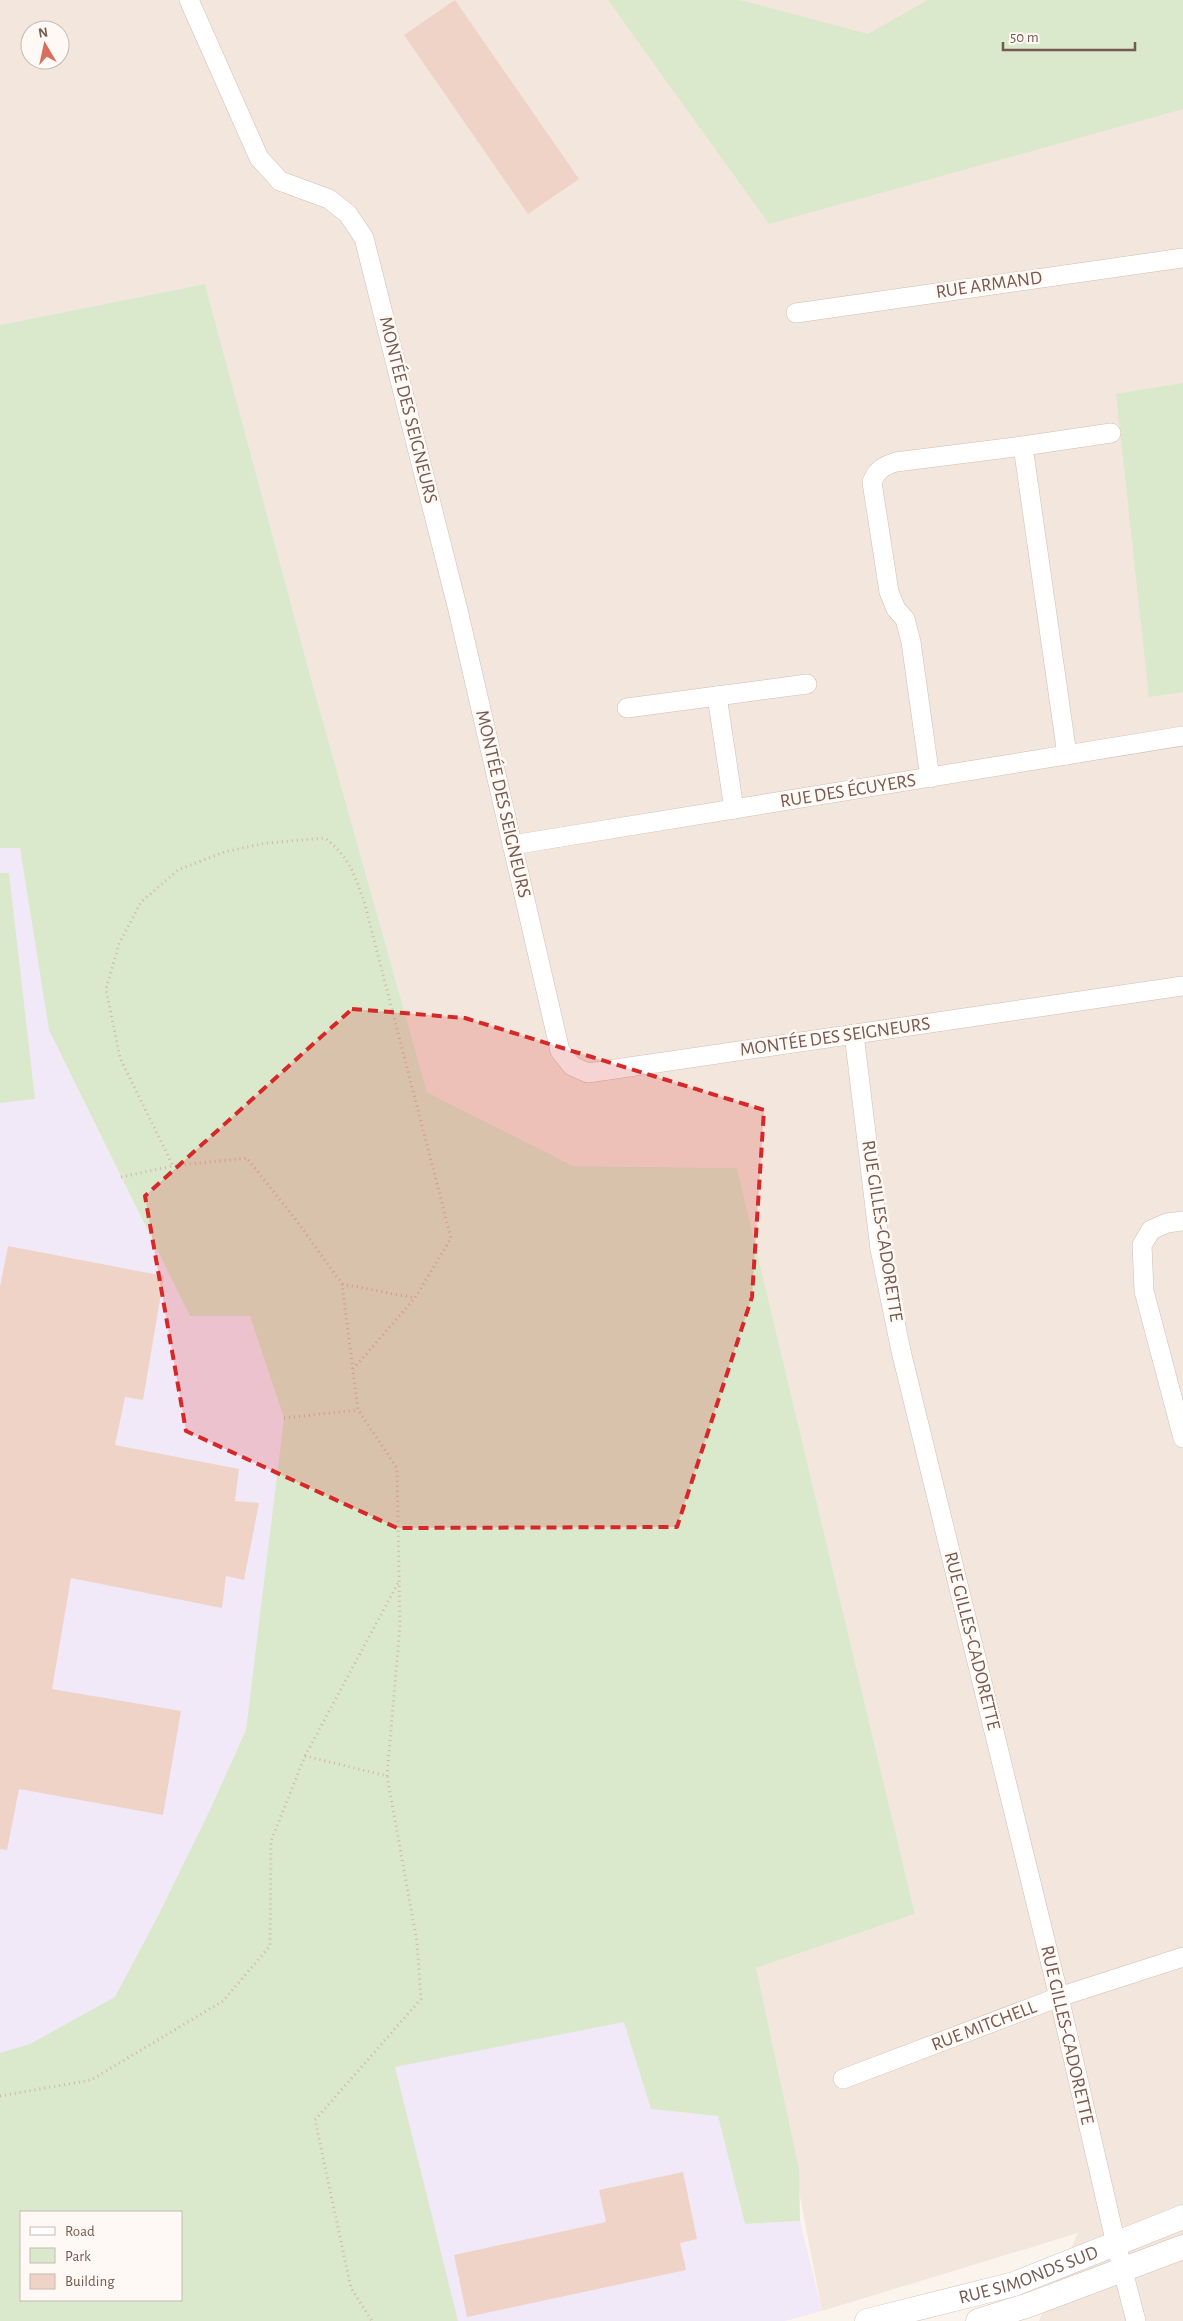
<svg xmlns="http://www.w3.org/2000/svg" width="1183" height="2321" viewBox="0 0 1183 2321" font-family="'Alegreya Sans',sans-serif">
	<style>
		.residential { fill: #f3e6dc; fill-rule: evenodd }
		.education { fill: #f1e9f8; fill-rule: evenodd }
		.green { fill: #dae9cc; fill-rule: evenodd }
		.building { fill: #efd3c7 }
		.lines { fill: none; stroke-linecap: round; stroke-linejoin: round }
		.minor-casing { stroke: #d0beb5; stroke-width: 20 }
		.tertiary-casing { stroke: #d0beb5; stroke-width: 25 }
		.path { stroke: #d4b6a9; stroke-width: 3; stroke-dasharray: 1 4; stroke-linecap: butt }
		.minor { stroke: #fff; stroke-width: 19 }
		.tertiary { stroke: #fff; stroke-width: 24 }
		.marked { fill: #d62828; fill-opacity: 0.2; stroke: #d62828; stroke-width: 4; stroke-dasharray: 10 6; stroke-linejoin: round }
		.labels { text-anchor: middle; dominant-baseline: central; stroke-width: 5; stroke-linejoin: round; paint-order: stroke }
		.street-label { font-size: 19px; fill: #765a51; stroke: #fef9f4 }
	</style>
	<rect width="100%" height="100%" fill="#fbf4ed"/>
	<path class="residential" d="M0 0H1183V2321H1039L1078 2233 822 2311 756 1968 915 1914 737 1168 573 1166 427 1092 313 686 205 284 0 325ZM30 30H60V60H30Z"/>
	<path class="education" d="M205 284 313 686 427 1092 573 1166 737 1168 753 1964 651 2109 718 2116 745 2224 800 2221 822 2311 785 2321H0V325ZM21 2212H181V2300H21Z"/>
	<g class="green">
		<path d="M608 0H740L868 34 928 0H1183V109L769 224Z"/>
		<path d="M205 284 313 686 427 1092 573 1166 737 1168 915 1914 756 1968 799 2170 800 2221 745 2224 718 2116 651 2109 624 2022 395 2067 458 2321H0V2053L30 2044 115 1997 159 1914 209 1812 246 1730 284 1418 250 1316H190L49 1030 20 848H0V325ZM21 2212H181V2300H21Z"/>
		<path d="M1183 383V692L1149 697 1116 394Z"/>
		<path d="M0 873H9L35 1099 0 1103Z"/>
	</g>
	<g class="building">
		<path d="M455 0 579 179 528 214 404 35Z"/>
		<path d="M8 1246 164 1276 143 1400 125 1397 115 1445 239 1469 235 1501 259 1503 244 1580 226 1576 222 1608 71 1578 52 1689 181 1711 163 1815 19 1789 7 1850 0 1849V1287Z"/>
		<path d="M683 2172 697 2239 680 2243 686 2270 467 2317 454 2255 606 2222 599 2190Z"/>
	</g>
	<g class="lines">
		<g class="minor-casing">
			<g id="minor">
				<path d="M189 0 259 158 280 181 329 199 348 214 364 238 458 610 560 1051 572 1066 588 1073 1183 986"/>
				<path d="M796 313 1183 258"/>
				<path d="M717 696 807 684"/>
				<path d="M627 708 717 696 734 809"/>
				<path d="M1067 755 1023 446 1111 433"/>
				<path d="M930 778 911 642 905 619 896 609 889 592 872 482C877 470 883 466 896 462L1023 446"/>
				<path d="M512 845 1183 736"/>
				<path d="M854 1034 880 1249 901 1351 1059 1997 1116 2244 1136 2321"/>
				<path d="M1183 1221 1167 1223 1151 1230 1142 1245 1144 1291 1183 1438"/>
				<path d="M843 2079 1059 1997 1183 1957"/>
			</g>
		</g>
		<g class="tertiary-casing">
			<g id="tertiary">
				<path id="s1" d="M867 2321 1014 2284 1183 2217"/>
				<path d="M978 2321 1029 2305 1183 2247"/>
			</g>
		</g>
		<g class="path">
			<path d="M121 1177 173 1166"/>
			<path d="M342 1284 415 1298"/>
			<path d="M353 1369 415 1298 451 1238 364 901C353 872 350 858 325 838L266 843 224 852 178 870 141 902 119 944 106 989 120 1058 173 1166 247 1158 296 1220 342 1284 358 1410 397 1468 400 1626 387 1776"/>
			<path d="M284 1418 358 1410"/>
			<path d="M305 1756 398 1583"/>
			<path d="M0 2096 91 2080 223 2001 270 1946 271 1841 305 1756 387 1776 417 1942 421 1999 315 2120 351 2288 372 2321"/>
		</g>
		<use href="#minor" class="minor"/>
		<use href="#tertiary" class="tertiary"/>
	</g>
	<path class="marked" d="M352 1009 465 1018 764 1110 752 1297 677 1527 397 1528 186 1431 145 1196Z"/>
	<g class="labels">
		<g class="street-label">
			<text transform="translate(989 285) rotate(-8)">RUE ARMAND</text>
			<text transform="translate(408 410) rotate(76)">MONTÉE DES SEIGNEURS</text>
			<text transform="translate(848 791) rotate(-9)">RUE DES ÉCUYERS</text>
			<text transform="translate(503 804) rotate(77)">MONTÉE DES SEIGNEURS</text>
			<text transform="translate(835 1037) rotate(-8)">MONTÉE DES SEIGNEURS</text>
			<text transform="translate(882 1231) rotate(81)">RUE GILLES-CADORETTE</text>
			<text transform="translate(972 1641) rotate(76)">RUE GILLES-CADORETTE</text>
			<text transform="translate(984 2026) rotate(-21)">RUE MITCHELL</text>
			<text transform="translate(1067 2035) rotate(77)">RUE GILLES-CADORETTE</text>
			<text stroke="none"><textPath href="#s1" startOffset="168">RUE SIMONDS SUD</textPath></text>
		</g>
	</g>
	<rect x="20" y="2211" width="162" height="90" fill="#fef9f4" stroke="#c8b9b3"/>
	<rect x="30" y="2227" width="25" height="8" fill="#ffffff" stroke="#c8b9b3"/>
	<text x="65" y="2236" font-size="15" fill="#765a51">Road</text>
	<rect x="30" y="2248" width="25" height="15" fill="#dae9cc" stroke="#c8b9b3"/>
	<text x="65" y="2261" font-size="15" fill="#765a51">Park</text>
	<rect x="30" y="2274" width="25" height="15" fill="#efd3c7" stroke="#c8b9b3"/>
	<text x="65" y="2286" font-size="15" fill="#765a51">Building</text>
	<g transform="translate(45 45) rotate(351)"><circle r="24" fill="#fef9f4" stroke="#c8b9b3"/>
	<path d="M0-4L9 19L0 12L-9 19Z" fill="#d96e5e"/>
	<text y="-8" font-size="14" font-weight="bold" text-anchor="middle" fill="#765a51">N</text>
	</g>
	<path d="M1003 42v8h132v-8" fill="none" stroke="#765a51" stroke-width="2.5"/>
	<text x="1010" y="42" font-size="15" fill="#765a51" stroke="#fef9f4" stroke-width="4" paint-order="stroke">50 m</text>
</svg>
